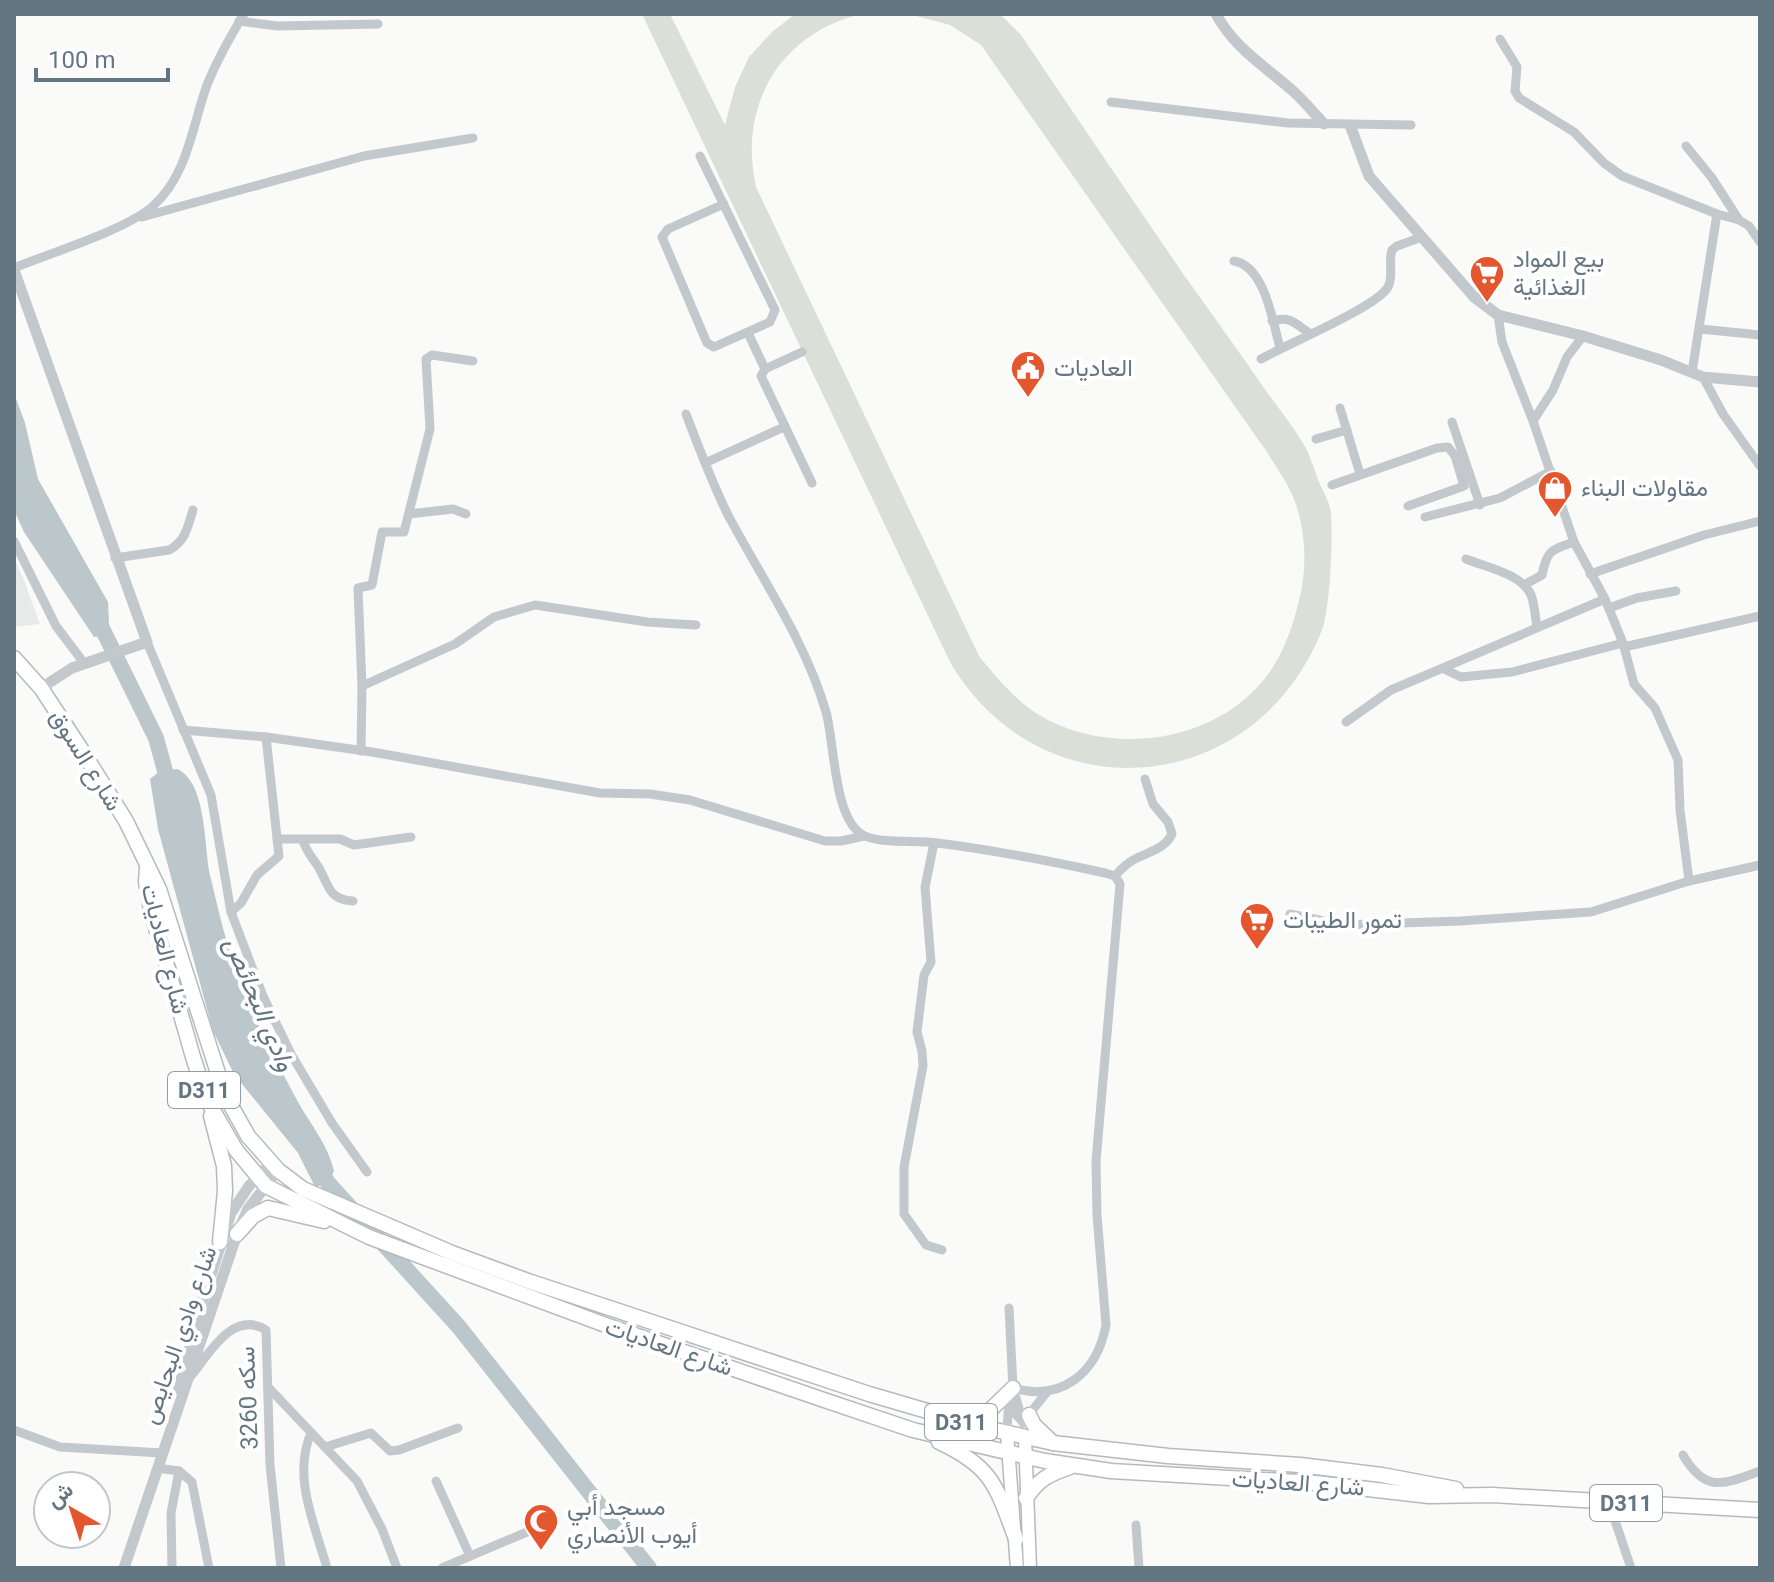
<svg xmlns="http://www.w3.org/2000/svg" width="1774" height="1582" viewBox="0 0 1774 1582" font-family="Roboto,Vazirmatn,sans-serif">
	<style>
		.built { fill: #e8e9e9 }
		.green { fill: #dadfd7 }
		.water { fill: #bbc7cb }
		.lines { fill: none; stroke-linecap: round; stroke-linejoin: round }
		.river { stroke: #bbc7cb; stroke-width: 16 }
		.secondary-casing { stroke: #b3babf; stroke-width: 15 }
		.primary-casing { stroke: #b5babe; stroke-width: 17 }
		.minor { stroke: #c3c8cc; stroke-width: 9 }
		.tertiary { stroke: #c3c8cc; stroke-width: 11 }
		.secondary { stroke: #fff; stroke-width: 12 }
		.primary { stroke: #fff; stroke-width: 14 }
		.labels { text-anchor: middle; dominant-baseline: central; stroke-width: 8; stroke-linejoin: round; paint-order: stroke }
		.shield { fill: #fff; stroke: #939fa8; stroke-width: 2 }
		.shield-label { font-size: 22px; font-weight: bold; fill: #657683 }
		.poi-label { font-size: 24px; fill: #657683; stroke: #fff; text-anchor: start }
		.street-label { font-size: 24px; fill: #657683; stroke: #fff }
		.water-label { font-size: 26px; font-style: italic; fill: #60757c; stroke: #fff }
	</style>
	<rect width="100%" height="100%" fill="#fafaf8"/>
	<path class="built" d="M14 558 23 578 40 624 14 627Z"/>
	<path class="green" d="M642 14H670L725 125 735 87 749 57 772 32 795 14H861C779 34 738 106 756 187L979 656C996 677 1016 701 1039 715 1111 758 1219 743 1269 673 1282 654 1290 634 1296 612 1307 576 1308 536 1294 499 1288 483 1276 467 1267 452L981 45 950 25 909 14H1000L1021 35C1075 115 1129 195 1184 275 1211 313 1238 350 1264 388 1277 406 1291 424 1303 443 1310 455 1314 469 1319 482 1323 492 1331 504 1331 515 1333 539 1330 609 1322 630 1256 797 1042 818 950 662Z"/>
	<g class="water">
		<path d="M14 393 25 423 38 479 108 602 109 622 105 635 94 637 24 532 14 510Z"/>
		<path d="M177 769C207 782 204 847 210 875 216 899 221 923 228 946 243 999 272 1053 298 1102 311 1125 328 1145 334 1171L328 1183 315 1187 298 1153 234 1074 213 1031 158 829 150 779 160 771Z"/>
	</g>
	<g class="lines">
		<g class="river">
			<path d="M96 616 156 738 170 789"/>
			<path d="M317 1165 328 1183 459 1327 649 1568"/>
		</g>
		<g class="secondary-casing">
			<g id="secondary">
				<path d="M1007 1433 1017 1568"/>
				<path d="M1025 1438 1030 1568"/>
			</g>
		</g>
		<g class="primary-casing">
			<g id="primary">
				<path d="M14 658 41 688 81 749 126 821 159 889 225 1095 248 1136 278 1170 303 1189 452 1253 528 1281 869 1394 982 1427 1053 1443 1168 1456 1300 1465 1382 1475 1456 1489"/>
				<path d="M147 868 146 882 151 910 193 1057 207 1100 236 1150 266 1186 369 1237 603 1324 821 1399 913 1430 1045 1461 1111 1471 1315 1483 1429 1496 1492 1495 1760 1510"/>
				<path d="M211 1116 224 1166 225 1191 220 1242"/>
				<path d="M237 1234 253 1216 268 1208 324 1221"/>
				<path d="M1029 1415 1034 1425 1053 1443"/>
				<path d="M960 1418 985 1415 1013 1388"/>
				<path d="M939 1442C993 1467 996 1486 1016 1539"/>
				<path d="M1026 1498C1039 1479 1049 1474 1070 1467"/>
			</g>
		</g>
		<g class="minor">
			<path d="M239 21 278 26 378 24"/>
			<path d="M1500 39 1517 67 1515 91 1519 98 1574 132 1604 163 1622 176 1717 214 1739 220 1749 226 1760 242"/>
			<path d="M1111 102 1288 123 1411 125"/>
			<path d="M1686 146 1712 178 1739 220"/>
			<path d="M700 156 775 310 770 322 714 347 707 343 662 237 668 229 724 204"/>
			<path d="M142 217 364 156 473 138"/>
			<path d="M1234 261C1265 266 1273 323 1280 348"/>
			<path d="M14 268C50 253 126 230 153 206 188 175 192 126 207 85 217 60 230 37 244 14"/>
			<path d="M1498 315 1502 342 1533 421 1574 542 1605 599 1623 643 1634 684 1655 708 1678 760 1680 810 1689 881"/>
			<path d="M1272 321C1291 315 1296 325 1311 334"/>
			<path d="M1700 329 1760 335"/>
			<path d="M748 333 765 369"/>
			<path d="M802 352 765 369 761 376 812 483"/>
			<path d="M1261 359C1285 345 1377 307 1388 287 1394 276 1388 262 1392 250L1397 246 1422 237"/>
			<path d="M1692 372 1717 214"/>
			<path d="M1703 377 1723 414 1760 466"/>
			<path d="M1340 408 1360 474"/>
			<path d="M686 414C699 448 712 483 728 515 762 579 806 642 826 712 835 743 833 822 865 836 883 844 917 840 937 843 994 850 1050 861 1105 873L1115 876 1120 884 1096 1161 1097 1215 1106 1325C1097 1373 1062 1402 1013 1388"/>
			<path d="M1533 421 1553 390 1567 357 1583 336"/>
			<path d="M1452 422 1480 505"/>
			<path d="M1316 439 1347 430"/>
			<path d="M705 463 784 427"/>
			<path d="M1332 485 1437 448 1448 447 1455 456 1464 486 1408 506"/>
			<path d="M409 514 453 509 466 514"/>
			<path d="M1425 517 1500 498 1551 471"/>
			<path d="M14 541 56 626 84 663"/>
			<path d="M115 558 169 550C186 541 188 526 193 510"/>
			<path d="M1466 559C1486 567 1522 574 1531 595 1535 605 1535 617 1537 627"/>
			<path d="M1590 574 1704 535 1760 521"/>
			<path d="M1524 585 1542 575C1547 550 1551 550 1574 542"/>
			<path d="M1609 608 1637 598 1676 591"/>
			<path d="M147 642 211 795 231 912 263 996 291 1054 332 1123 367 1172"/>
			<path d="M1624 647 1760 616"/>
			<path d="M1444 669 1461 677 1512 672 1623 643"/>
			<path d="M362 686 455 644 494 617 535 605 647 622 696 625"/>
			<path d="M1346 722 1391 690 1605 599"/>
			<path d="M183 730 266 737 372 752 600 793 650 794 690 800 825 841H841L864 836"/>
			<path d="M361 751 362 686 358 588 372 585 382 532H404L430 429 426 359 432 355 473 361"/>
			<path d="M277 839H340L354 845 411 837"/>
			<path d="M303 840C306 852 313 858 319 868 329 886 329 900 353 901"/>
			<path d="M934 843 925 887 931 962 924 975 917 1032 922 1051 923 1066 904 1167V1214L926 1245 942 1250"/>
			<path d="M1115 876C1121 869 1127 863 1135 859 1148 852 1165 849 1172 834L1168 822 1153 804 1145 779"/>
			<path d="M231 912 241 903 257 875 279 856 266 737"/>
			<path d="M1290 914 1343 925 1460 921 1591 912 1689 881 1760 865"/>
			<path d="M191 1376C209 1354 233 1309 266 1330L270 1465 281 1568"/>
			<path d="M268 1387 357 1481 382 1529 397 1568"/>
			<path d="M1014 1391 1023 1423"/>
			<path d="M1009 1407 1023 1422 1047 1392"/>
			<path d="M14 1430 60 1447 162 1453"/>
			<path d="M311 1433C292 1477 315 1525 327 1568"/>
			<path d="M1007 1433 1008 1413 1013 1388 1009 1308"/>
			<path d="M325 1447 371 1433 390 1451 399 1450 458 1428"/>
			<path d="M1683 1455C1705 1493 1723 1485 1760 1471"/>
			<path d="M157 1468 179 1471 192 1482 209 1568"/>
			<path d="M436 1481 470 1556"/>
			<path d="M1609 1503 1631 1568"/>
			<path d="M1136 1525 1139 1568"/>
			<path d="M172 1568 171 1513 179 1471"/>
			<path d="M442 1568 534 1529"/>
		</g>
		<g class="tertiary">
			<path d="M1216 14C1235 49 1265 66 1293 91 1304 101 1314 113 1324 124"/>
			<path d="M1350 125 1369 176 1474 297 1498 315 1583 336 1661 360 1703 377 1760 382"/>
			<path d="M14 270 147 642 72 668 41 688"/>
			<path d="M178 1390 199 1312 231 1213 249 1186 271 1163"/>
			<path d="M124 1568 237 1234 248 1209 278 1170"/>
		</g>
		<use href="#secondary" class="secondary"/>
		<use href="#primary" class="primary"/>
	</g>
	<defs>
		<g id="supermarket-pin" transform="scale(1.8)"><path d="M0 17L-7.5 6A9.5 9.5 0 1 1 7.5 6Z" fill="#e4572e" stroke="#fff"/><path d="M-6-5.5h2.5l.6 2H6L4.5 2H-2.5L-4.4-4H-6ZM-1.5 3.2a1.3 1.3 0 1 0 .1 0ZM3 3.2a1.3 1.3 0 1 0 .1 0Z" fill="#fff"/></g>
		<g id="civic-pin" transform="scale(1.8)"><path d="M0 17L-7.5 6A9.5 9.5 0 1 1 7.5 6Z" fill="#e4572e" stroke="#fff"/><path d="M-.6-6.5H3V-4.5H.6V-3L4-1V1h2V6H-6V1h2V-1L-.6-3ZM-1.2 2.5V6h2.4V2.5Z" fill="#fff"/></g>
		<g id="shop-pin" transform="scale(1.8)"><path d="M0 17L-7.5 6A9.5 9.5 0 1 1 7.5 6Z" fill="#e4572e" stroke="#fff"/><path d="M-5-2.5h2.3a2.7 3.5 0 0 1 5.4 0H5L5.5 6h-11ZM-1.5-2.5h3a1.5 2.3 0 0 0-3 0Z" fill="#fff"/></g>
		<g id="mosque-pin" transform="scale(1.8)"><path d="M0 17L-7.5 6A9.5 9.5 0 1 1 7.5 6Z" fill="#e4572e" stroke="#fff"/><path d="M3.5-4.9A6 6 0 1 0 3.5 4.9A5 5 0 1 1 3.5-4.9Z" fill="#fff"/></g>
	</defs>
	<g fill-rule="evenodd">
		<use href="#supermarket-pin" x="1487" y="273"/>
		<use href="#civic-pin" x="1028" y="368"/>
		<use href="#shop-pin" x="1555" y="488"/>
		<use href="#supermarket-pin" x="1257" y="920"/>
		<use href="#mosque-pin" x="541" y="1521"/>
	</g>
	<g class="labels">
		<g class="shield">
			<rect x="168" y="1072" width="72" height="36" rx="6"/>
			<rect x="925" y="1404" width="72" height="36" rx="6"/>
			<rect x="1590" y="1485" width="72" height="36" rx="6"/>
		</g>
		<g class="shield-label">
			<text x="204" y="1090">D311</text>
			<text x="961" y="1422">D311</text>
			<text x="1626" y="1503">D311</text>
		</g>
		<g class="poi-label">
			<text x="1513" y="259">بيع المواد<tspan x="1513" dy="28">الغذائية</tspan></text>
			<text x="1054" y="368">العاديات</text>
			<text x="1581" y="488">مقاولات البناء</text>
			<text x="1283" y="920">تمور الطيبات</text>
			<text x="567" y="1507">مسجد أبي<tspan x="567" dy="28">أيوب الأنصاري</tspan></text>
		</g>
		<g class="street-label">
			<text transform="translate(86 760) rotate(58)">شارع السوق</text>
			<text transform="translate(165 949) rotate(76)">شارع العاديات</text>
			<text transform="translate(179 1335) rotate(-71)">شارع وادي البحايص</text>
			<text transform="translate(669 1347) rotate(19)">شارع العاديات</text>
			<text transform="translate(248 1398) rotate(-92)">سكه 3260</text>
			<text transform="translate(1298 1483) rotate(4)">شارع العاديات</text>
		</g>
		<g class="water-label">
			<text transform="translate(260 1004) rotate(67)">وادي البحائص</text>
		</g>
	</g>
	<rect width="1774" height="1582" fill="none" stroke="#657683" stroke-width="32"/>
	<g transform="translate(72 1510) rotate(321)"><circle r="38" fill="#ffffff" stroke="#c1c8cd" stroke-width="2"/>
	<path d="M0-6L14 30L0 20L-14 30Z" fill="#e4572e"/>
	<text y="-12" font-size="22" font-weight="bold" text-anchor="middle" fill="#657683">ش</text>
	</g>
	<path d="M36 68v12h132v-12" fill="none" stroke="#657683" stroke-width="4"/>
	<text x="48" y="68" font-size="24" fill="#657683" stroke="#ffffff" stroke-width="6" paint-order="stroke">100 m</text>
</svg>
